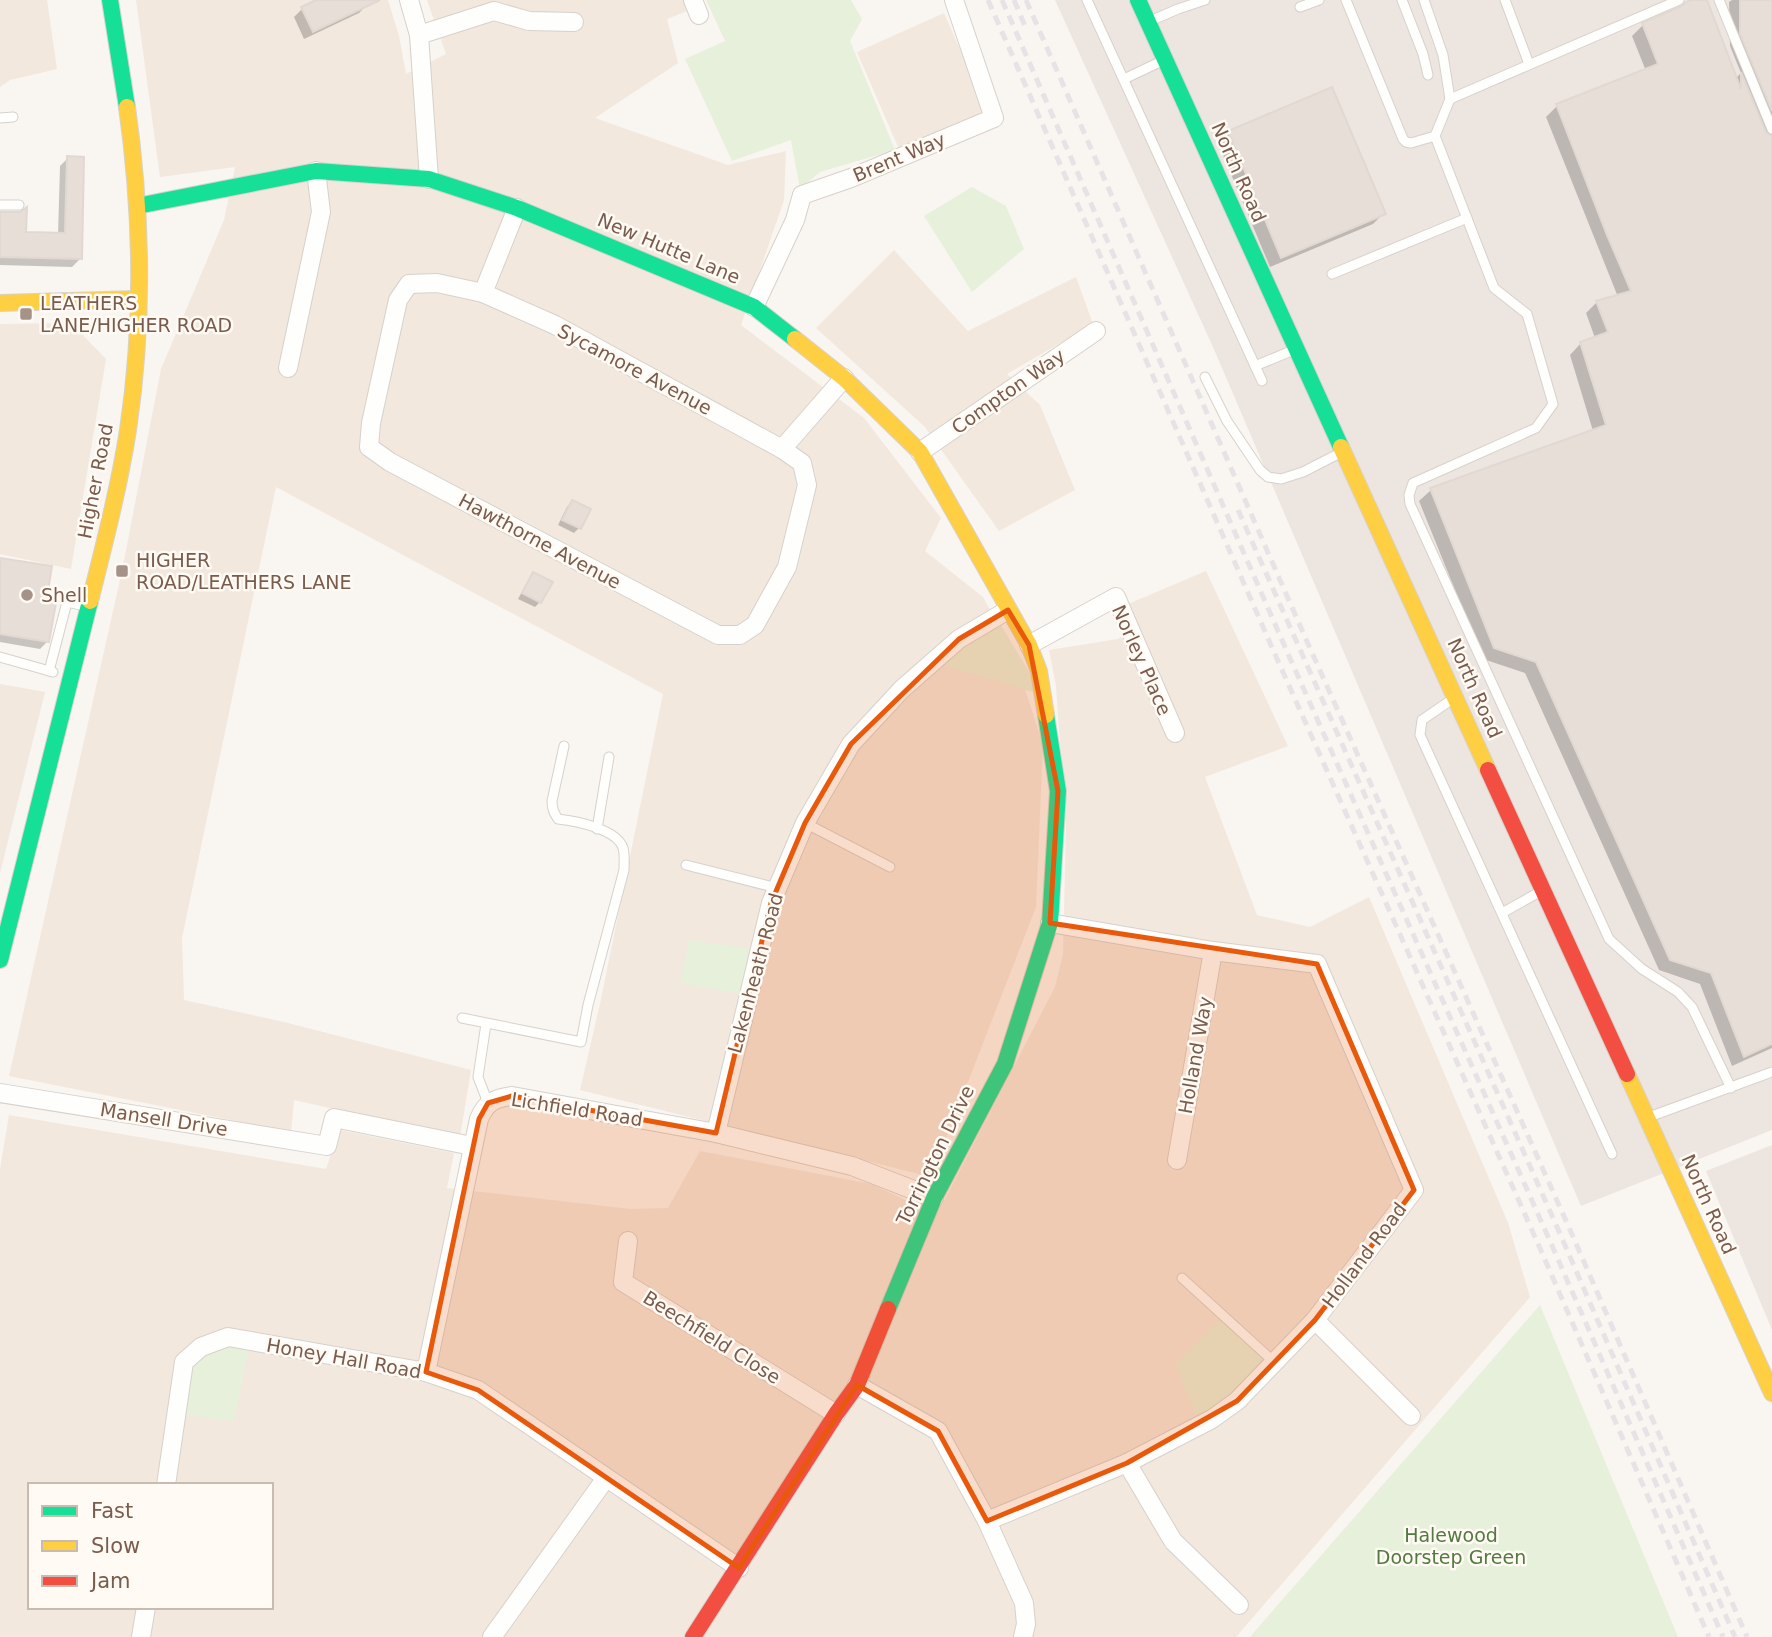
<svg xmlns="http://www.w3.org/2000/svg" width="1772" height="1637" viewBox="0 0 1772 1637" font-family="'DejaVu Sans',sans-serif">
	<style>
		.residential { fill: #f2e8de; fill-rule: evenodd }
		.industrial { fill: #ede5e0 }
		.green { fill: #e7f0db }
		.shadow { fill: #0003 }
		.building { fill: #e6ded7; stroke: #e2d8d2; stroke-width: 2 }
		.lines { fill: none; stroke-linecap: round; stroke-linejoin: round }
		.lane-casing { stroke: #d7d1cb; stroke-width: 11 }
		.street-casing { stroke: #d7d1cb; stroke-width: 20 }
		.fast-casing { stroke: #d9d2cb; stroke-width: 18 }
		.slow-casing { stroke: #d9d2cb; stroke-width: 18 }
		.jam-casing { stroke: #d9d2cb; stroke-width: 18 }
		.lane { stroke: #fefefd; stroke-width: 9 }
		.street { stroke: #fefefd; stroke-width: 18 }
		.fast { stroke: #16e098; stroke-width: 16 }
		.slow { stroke: #ffcf43; stroke-width: 16 }
		.jam { stroke: #f24e42; stroke-width: 16 }
		.rail { stroke: #e6e3e7; stroke-width: 5; stroke-dasharray: 10 7; stroke-linecap: butt }
		.marked { fill: #e8590c; fill-opacity: 0.2; stroke: #e8590c; stroke-width: 5; stroke-linejoin: round }
		.poi-dot { fill: #a69286; stroke: #fffaf3; stroke-width: 2.5 }
		.labels { text-anchor: middle; dominant-baseline: central; stroke-width: 5; stroke-linejoin: round; paint-order: stroke }
		.street-label { font-size: 19px; fill: #7a5c4d; stroke: #fffaf3 }
		.poi-label { font-size: 19px; fill: #7a5c4d; stroke: #fffaf3; text-anchor: start }
		.park-label { font-size: 19px; fill: #537a41; stroke: #fffaf3 }
	</style>
	<rect width="100%" height="100%" fill="#f9f5f0"/>
	<g class="residential">
		<path d="M0 0H47L57 69 10 80 0 87Z"/>
		<path d="M136 0H388L399 36 406 74 446 54 427 0H686L690 10 667 19 678 63 595 118 728 165 786 151 784 200 741 325 864 418 941 518 925 551 983 597 1014 655 1043 745 1036 907 931 1177 580 1090 600 1004 663 694 276 487 182 938 184 1000 284 1022 471 1070 460 1137 294 1100 291 1132 9 1076 122 571 161 369 224 220 235 167 160 177Z"/>
		<path d="M944 13 988 113 899 149 857 52Z"/>
		<path d="M894 250 968 331 1076 277 1093 324 1007 374 1040 405 1075 490 999 531 925 427 816 328Z"/>
		<path d="M71 323 106 359 71 569 0 554V324Z"/>
		<path d="M1206 571 1288 746 1205 777 1257 915 1310 927 1369 897 1508 1223 1530 1297 1236 1637H0V1169L9 1115 326 1169 339 1130 454 1153 447 1188 631 1209 668 1208 700 1151 871 1184 914 1204 942 1205 1055 987 1063 954 1066 829 1056 686 1049 650 1118 639 1137 625 1128 604ZM30 1485H271V1607H30Z"/>
		<path d="M0 684 45 692 0 873Z"/>
	</g>
	<g class="industrial">
		<path d="M1055 0H1772V1130L1581 1206 1213 347Z"/>
		<path d="M1772 1145V1330L1706 1171Z"/>
	</g>
	<g class="green">
		<path d="M706 0H851L862 19 850 41 895 150 820 172 800 189 791 140 732 161 685 59 725 41Z"/>
		<path d="M972 187 1006 206 1024 249 972 292 924 216Z"/>
		<path d="M996 617 1043 695 933 662Z"/>
		<path d="M689 940 759 950 748 995 680 983Z"/>
		<path d="M1540 1305 1678 1637H1250L1262 1623Z"/>
		<path d="M1223 1316 1274 1362 1200 1425 1175 1364Z"/>
		<path d="M217 1341H250L234 1421 176 1414 189 1357Z"/>
	</g>
	<g class="shadow">
		<path d="M316 0H365L367 5 359 13 304 39 294 17 302 9Z"/>
		<path d="M1696 0H1705L1735 79 1741 73 1730 46 1729 2 1732 0H1772V1048L1732 1066 1700 984 1659 970 1525 673 1483 659 1419 501 1431 490 1593 431 1570 355 1581 343 1595 338 1586 313 1597 302 1618 297 1546 117 1557 106 1646 71 1632 36 1643 25Z"/>
		<path d="M1229 132 1384 213 1373 224 1270 267 1218 143Z"/>
		<path d="M68 158 80 259 72 267 0 265V214L24 234 58 235 60 166Z"/>
		<path d="M572 502 588 510 579 528 574 533 558 525 567 507Z"/>
		<path d="M0 560 46 592 48 641 40 649 0 642Z"/>
		<path d="M534 574 540 602 535 607 518 599 529 579Z"/>
	</g>
	<g class="building">
		<path d="M316 0H380L313 32 301 7Z"/>
		<path d="M1691 0H1707L1741 89V72L1766 132 1772 136V1044L1744 1057 1711 973 1670 960 1536 662 1494 648 1430 488 1606 425 1580 342 1608 332 1596 301 1631 291 1607 235 1556 104 1658 64 1642 23 1682 6 1686 2Z"/>
		<path d="M1740 0H1772V111L1740 34Z"/>
		<path d="M1332 87 1386 214 1281 258 1228 131Z"/>
		<path d="M67 156 84 157 82 259 0 257V212H20L27 207 26 232 65 233Z"/>
		<path d="M572 500 591 509 581 529 562 520Z"/>
		<path d="M0 558 52 566 48 591 58 592 49 642 0 634Z"/>
		<path d="M533 572 553 582 541 603 522 593Z"/>
	</g>
	<g class="lines">
		<g class="lane-casing">
			<g id="lane">
				<path d="M1087 0 1262 381"/>
				<path d="M1346 0 1403 139 1406 142 1411 143 1435 136"/>
				<path d="M1402 0 1423 54 1428 75"/>
				<path d="M1424 0 1443 55 1450 99 1435 136 1494 288 1527 314 1553 404 1536 428 1413 483 1409 495 1410 504 1609 939 1642 969 1678 992 1692 1007 1731 1088"/>
				<path d="M1505 0 1529 64"/>
				<path d="M1719 0 1772 129"/>
				<path d="M1300 7 1319 0"/>
				<path d="M1150 21 1178 9 1205 0"/>
				<path d="M1124 79 1164 60"/>
				<path d="M1450 99 1679 0"/>
				<path d="M0 118 13 117"/>
				<path d="M0 205H19"/>
				<path d="M1332 274 1467 218"/>
				<path d="M1255 366 1296 349"/>
				<path d="M1205 377 1227 421 1260 470 1268 477 1281 479 1303 472 1342 452"/>
				<path d="M0 657 53 672"/>
				<path d="M49 671 67 602 85 606"/>
				<path d="M1454 698 1422 720 1420 735 1612 1154"/>
				<path d="M805 823 890 867"/>
				<path d="M597 829 609 757"/>
				<path d="M686 865 777 888"/>
				<path d="M1502 913 1543 890"/>
				<path d="M462 1018 581 1042 588 1005 624 870C624 863 625 855 623 848 617 829 576 821 558 819 554 813 552 809 552 801L564 746"/>
				<path d="M486 1024 478 1077 488 1103"/>
				<path d="M1649 1117 1772 1072"/>
				<path d="M1182 1278 1274 1362"/>
			</g>
		</g>
		<g class="street-casing">
			<g id="street">
				<path d="M409 0 419 35 429 179"/>
				<path d="M693 0 699 15"/>
				<path d="M419 35 494 11 529 21 574 22"/>
				<path d="M517 208 483 293 555 325 782 449 844 378"/>
				<path d="M483 293 437 283 409 284 398 300 371 423 369 447 390 462 718 635H740L755 625 787 567 807 485 802 463 782 449"/>
				<path d="M754 307 795 220 802 195 851 178 994 118 954 0"/>
				<path d="M288 368 321 212 316 171"/>
				<path d="M920 452 1096 331"/>
				<path d="M1029 645 1116 597 1175 733"/>
				<path d="M0 1093 327 1146 334 1118 472 1146"/>
				<path d="M716 1133 771 903 805 823 851 744 902 689 959 639 1008 610"/>
				<path d="M1177 1160 1213 951"/>
				<path d="M628 1241 623 1282 836 1414"/>
				<path d="M1315 1320 1411 1416"/>
				<path d="M426 1372 479 1119C486 1102 495 1098 512 1096L716 1133 852 1166 934 1198"/>
				<path d="M857 1385 938 1431 987 1521 1024 1603 1026 1624 1023 1637"/>
				<path d="M1127 1463 1173 1541 1239 1605"/>
				<path d="M166 1485 184 1362 201 1347 228 1337 426 1372 478 1390 739 1568"/>
				<path d="M987 1521 1127 1463 1212 1419 1237 1401 1315 1320 1414 1190 1317 964 1213 951 1050 923"/>
				<path d="M141 1637 146 1607"/>
				<path d="M492 1637 606 1478"/>
			</g>
		</g>
		<g class="fast-casing">
			<g id="fast">
				<path d="M110 0 127 107"/>
				<path d="M1138 0 1341 447"/>
				<path d="M137 206 316 171 429 179 517 208 754 307 795 339"/>
				<path d="M0 960 90 601"/>
				<path d="M888 1309 934 1198 1005 1064 1050 923 1058 791 1046 715"/>
			</g>
		</g>
		<g class="slow-casing">
			<g id="slow">
				<path d="M0 303 138 299"/>
				<path d="M795 339 844 378 920 452 1029 645 1039 671 1046 715"/>
				<path d="M1341 447 1488 770"/>
				<path d="M90 601C104 545 119 488 128 430 144 323 142 214 127 107"/>
				<path d="M1627 1074 1772 1393"/>
			</g>
		</g>
		<g class="jam-casing">
			<g id="jam">
				<path d="M1488 770 1627 1074"/>
				<path d="M693 1637 836 1414 857 1385 888 1309"/>
			</g>
		</g>
		<use href="#lane" class="lane"/>
		<use href="#street" class="street"/>
		<use href="#fast" class="fast"/>
		<use href="#slow" class="slow"/>
		<use href="#jam" class="jam"/>
		<g class="rail">
			<path d="M988 0 1274 652 1539 1246 1709 1637"/>
			<path d="M1002 0 1285 647 1550 1241 1723 1637"/>
			<path d="M1014 0 1025 26"/>
			<path d="M1026 0 1305 637 1571 1232 1747 1637"/>
			<path d="M1238 510 1561 1236 1735 1637"/>
		</g>
	</g>
	<path class="marked" d="M1008 610 1029 645 1058 791 1050 923 1317 964 1414 1190 1315 1320 1237 1401 1127 1463 987 1521 938 1431 857 1385 739 1568 478 1390 426 1372 479 1119 488 1103 512 1096 716 1133 771 903 805 823 851 744 959 639Z"/>
	<g class="poi-dot">
		<rect x="19" y="307" width="14" height="14" rx="3.5"/>
		<rect x="115" y="564" width="14" height="14" rx="3.5"/>
		<circle cx="27" cy="595" r="7"/>
	</g>
	<g class="labels">
		<g class="street-label">
			<text transform="translate(899 157) rotate(-23)">Brent Way</text>
			<text transform="translate(1239 172) rotate(66)">North Road</text>
			<text transform="translate(669 248) rotate(23)">New Hutte Lane</text>
			<text transform="translate(635 369) rotate(28)">Sycamore Avenue</text>
			<text transform="translate(1008 391) rotate(-35)">Compton Way</text>
			<text transform="translate(95 481) rotate(-79)">Higher Road</text>
			<text transform="translate(540 541) rotate(28)">Hawthorne Avenue</text>
			<text transform="translate(1142 660) rotate(66)">Norley Place</text>
			<text transform="translate(1475 688) rotate(66)">North Road</text>
			<text transform="translate(755 973) rotate(-75)">Lakenheath Road</text>
			<text transform="translate(1195 1055) rotate(-80)">Holland Way</text>
			<text transform="translate(577 1109) rotate(9)">Lichfield Road</text>
			<text transform="translate(164 1119) rotate(9)">Mansell Drive</text>
			<text transform="translate(935 1155) rotate(-64)">Torrington Drive</text>
			<text transform="translate(1709 1204) rotate(66)">North Road</text>
			<text transform="translate(1364 1255) rotate(-53)">Holland Road</text>
			<text transform="translate(712 1337) rotate(32)">Beechfield Close</text>
			<text transform="translate(344 1358) rotate(10)">Honey Hall Road</text>
		</g>
		<g class="poi-label">
			<text x="40" y="303">LEATHERS<tspan x="40" dy="22">LANE/HIGHER ROAD</tspan></text>
			<text x="136" y="560">HIGHER<tspan x="136" dy="22">ROAD/LEATHERS LANE</tspan></text>
			<text x="41" y="595">Shell</text>
		</g>
		<g class="park-label">
			<text x="1451" y="1535">Halewood<tspan x="1451" dy="22">Doorstep Green</tspan></text>
		</g>
	</g>
	<rect x="28" y="1483" width="245" height="126" fill="#fffaf3" stroke="#cabbb1" stroke-width="2"/>
	<rect x="42" y="1506" width="35" height="10" fill="#16e098" stroke="#cabbb1" stroke-width="2"/>
	<text x="91" y="1518" font-size="21" fill="#7a5c4d">Fast</text>
	<rect x="42" y="1541" width="35" height="10" fill="#ffcf43" stroke="#cabbb1" stroke-width="2"/>
	<text x="91" y="1553" font-size="21" fill="#7a5c4d">Slow</text>
	<rect x="42" y="1576" width="35" height="10" fill="#f24e42" stroke="#cabbb1" stroke-width="2"/>
	<text x="91" y="1588" font-size="21" fill="#7a5c4d">Jam</text>
</svg>
